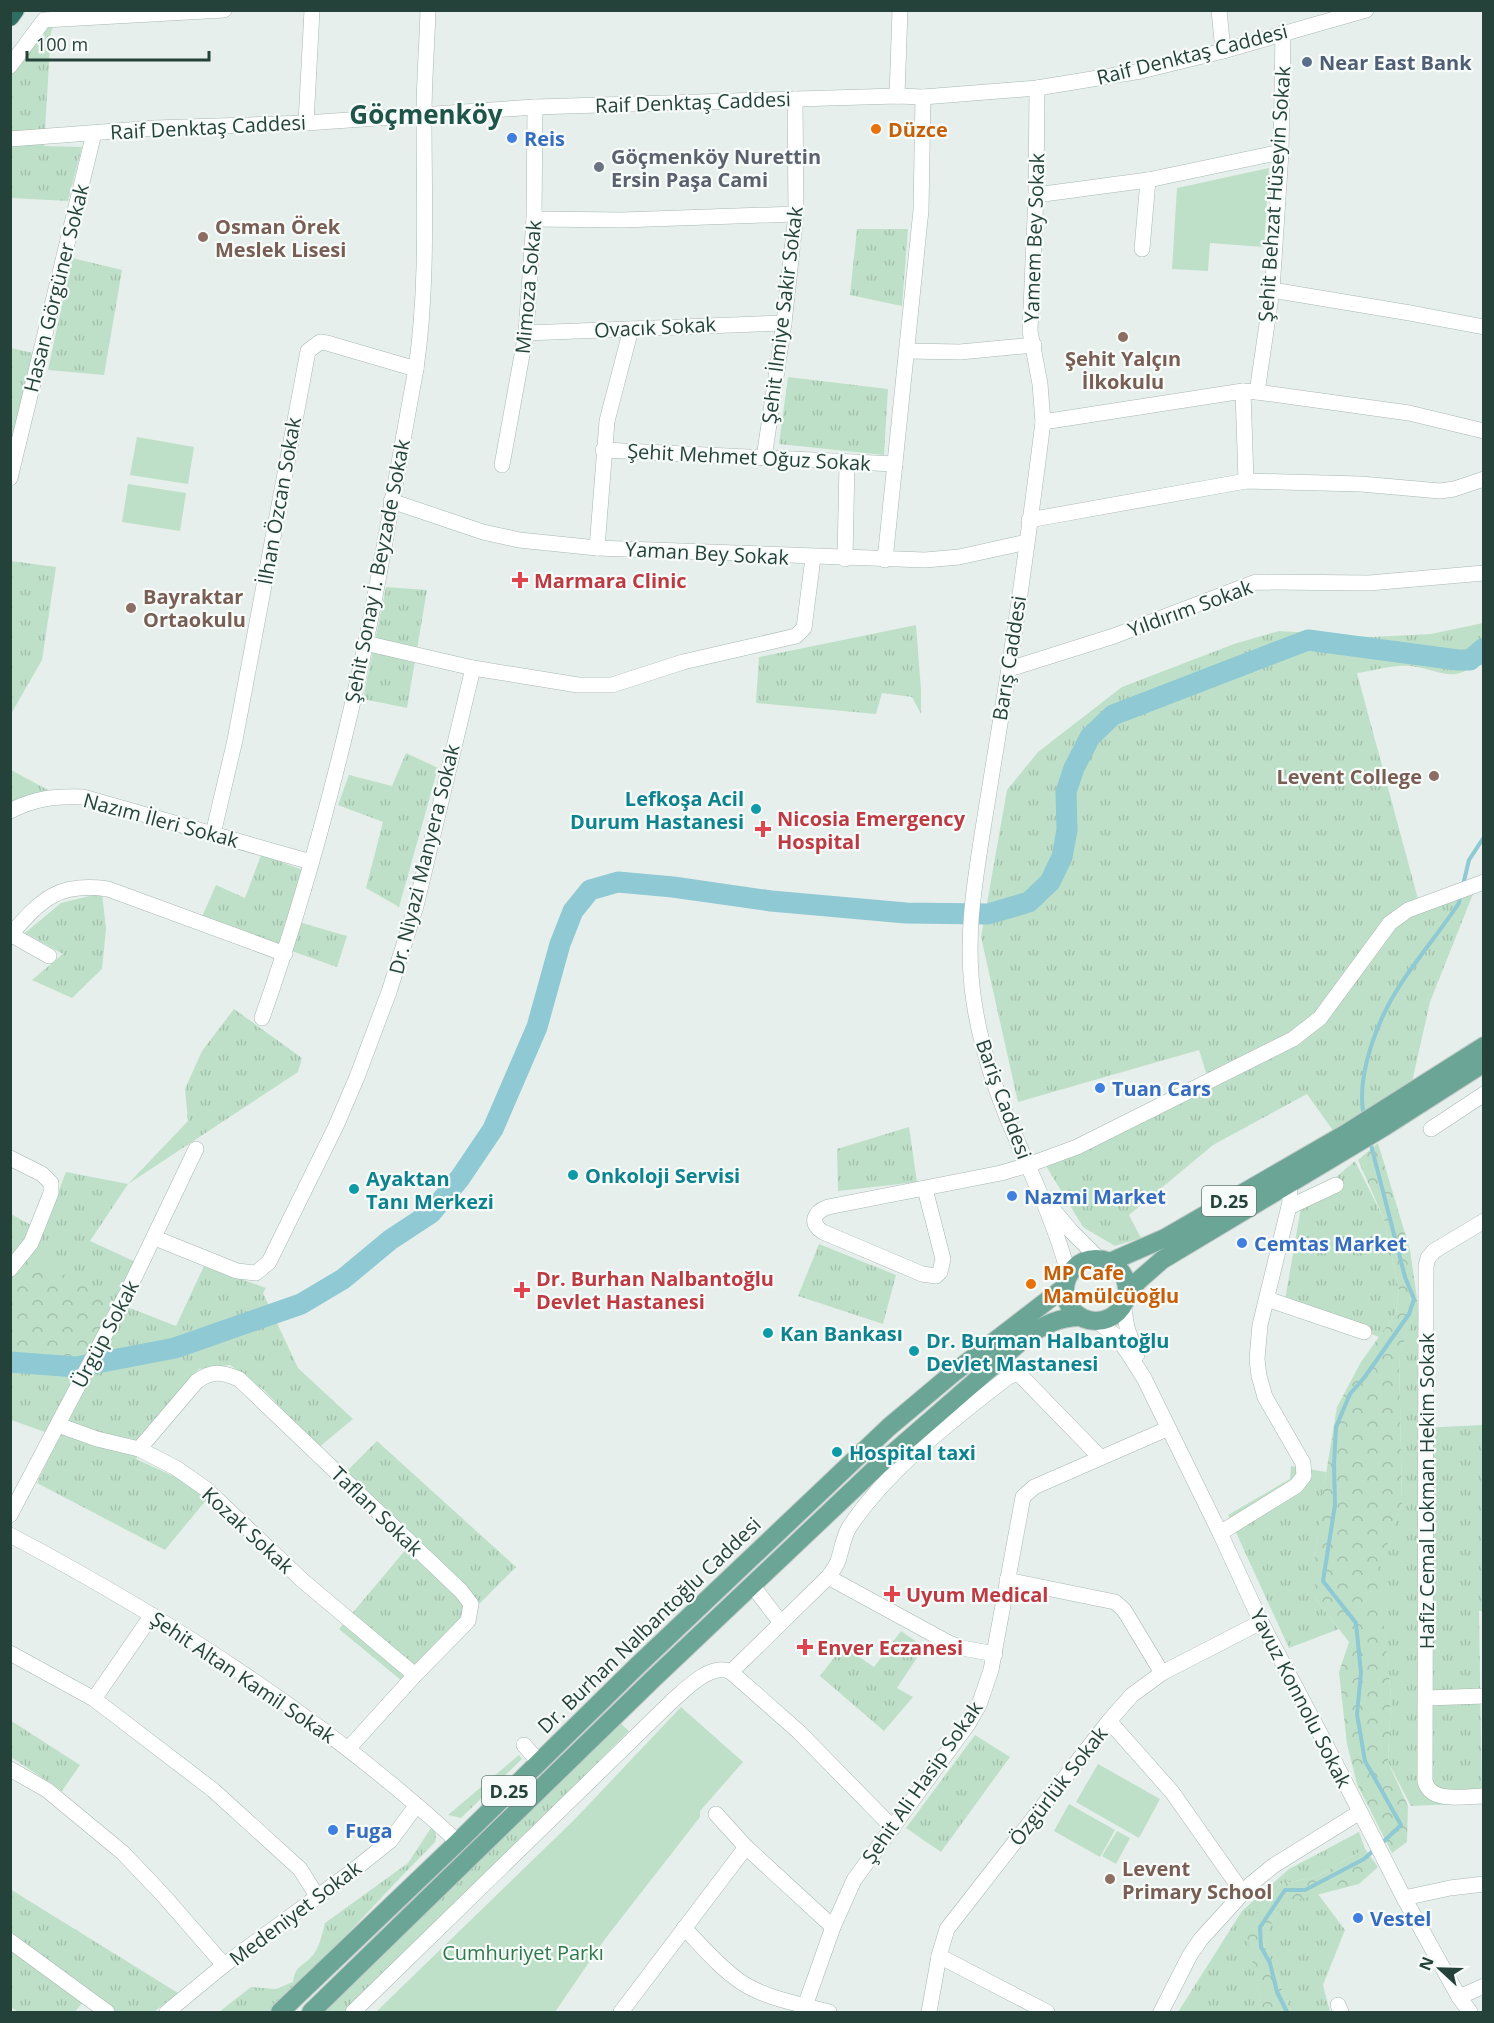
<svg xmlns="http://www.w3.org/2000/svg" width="1494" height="2023" viewBox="0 0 1494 2023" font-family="'Open Sans',sans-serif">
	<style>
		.grass { fill: url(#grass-tufts) }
		.forest { fill: url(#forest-crowns) }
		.green { fill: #bfe0c8 }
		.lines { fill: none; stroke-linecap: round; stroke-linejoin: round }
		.stream { stroke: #8ec9d4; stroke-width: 4 }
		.river { stroke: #8ec9d4; stroke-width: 21 }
		.minor-casing { stroke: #a8b8b2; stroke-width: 16 }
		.major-casing { stroke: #c2cac8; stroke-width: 20 }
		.highway-casing { stroke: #c2cac8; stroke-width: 20 }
		.minor { stroke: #fff; stroke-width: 15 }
		.major { stroke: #6aa596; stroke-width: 18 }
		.highway { stroke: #2f6f62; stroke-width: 18 }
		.service-dot { fill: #5c6f8a; stroke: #f7fbf9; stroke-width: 2 }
		.food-dot { fill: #e8710a; stroke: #f7fbf9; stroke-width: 2 }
		.shop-dot { fill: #3f7fe0; stroke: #f7fbf9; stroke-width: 2 }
		.worship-dot { fill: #6b7280; stroke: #f7fbf9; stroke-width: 2 }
		.education-dot { fill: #8d6e63; stroke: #f7fbf9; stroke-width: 2 }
		.health-dot { fill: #e0444e; stroke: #f7fbf9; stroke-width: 2 }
		.culture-dot { fill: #0f9aa8; stroke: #f7fbf9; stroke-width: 2 }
		.labels { text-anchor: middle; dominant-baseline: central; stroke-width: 4.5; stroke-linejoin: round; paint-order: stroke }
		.shield { fill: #f7fbf9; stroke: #637a73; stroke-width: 1.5 }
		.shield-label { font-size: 18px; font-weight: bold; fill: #24423a }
		.street-label { font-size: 20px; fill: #24423a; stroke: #f7fbf9 }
		.service-label { font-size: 20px; font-weight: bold; fill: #4e5e75; stroke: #f7fbf9; text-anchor: start }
		.food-label { font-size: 20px; font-weight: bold; fill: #c56008; stroke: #f7fbf9; text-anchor: start }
		.shop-label { font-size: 20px; font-weight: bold; fill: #366cbe; stroke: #f7fbf9; text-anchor: start }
		.worship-label { font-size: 20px; font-weight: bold; fill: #5b616d; stroke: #f7fbf9; text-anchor: start }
		.education-label { font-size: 20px; font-weight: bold; fill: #785e54; stroke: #f7fbf9; text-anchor: start }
		.health-label { font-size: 20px; font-weight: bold; fill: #be3a42; stroke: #f7fbf9; text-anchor: start }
		.culture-label { font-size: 20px; font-weight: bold; fill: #0d838f; stroke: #f7fbf9; text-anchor: start }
		.park-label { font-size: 20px; fill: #2d7a4b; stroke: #f7fbf9 }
		.district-label { font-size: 26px; font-weight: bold; fill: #1f5548; stroke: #f7fbf9 }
	</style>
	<defs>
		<pattern id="grass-tufts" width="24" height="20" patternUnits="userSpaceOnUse" patternTransform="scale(1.5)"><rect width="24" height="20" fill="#bfe0c8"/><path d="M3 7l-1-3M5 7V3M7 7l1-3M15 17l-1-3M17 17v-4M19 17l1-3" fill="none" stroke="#a4c1ad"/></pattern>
		<pattern id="forest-crowns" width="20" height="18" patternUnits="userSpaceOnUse" patternTransform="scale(1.5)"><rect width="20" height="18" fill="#bfe0c8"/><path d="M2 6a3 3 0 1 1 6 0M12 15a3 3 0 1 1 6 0" fill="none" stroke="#a4c1ad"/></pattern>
	</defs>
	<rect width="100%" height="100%" fill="#e6efeb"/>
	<g class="grass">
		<path d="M59 11 51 32 44 146 82 147 68 201 11 198V65Z"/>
		<path d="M857 229H908L902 306 850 295Z"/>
		<path d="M72 258 122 270 104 375 48 370Z"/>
		<path d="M11 348 33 353 11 453Z"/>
		<path d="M788 377 888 389 884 455 779 444Z"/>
		<path d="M11 561 56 567 42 660 11 714Z"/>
		<path d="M386 587 427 590 407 708 363 699Z"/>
		<path d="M1483 623V656C1455 687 1444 670 1410 666 1394 664 1373 671 1357 673L1418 899 1474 879 1473 894 1430 1002 1412 1082 1334 1132 1307 1094 1213 1145 1129 1215 1141 1238 1115 1246 1083 1227 1040 1156 1207 1076 1199 1050 1018 1102 981 937 1007 790 1038 752 1122 687 1234 644 1279 631 1371 637 1431 634Z"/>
		<path d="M916 625 921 690V714L912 697 882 693 876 714 756 703 759 657Z"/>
		<path d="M406 753 438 768 399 907 366 888 383 822 338 805 349 775 392 786Z"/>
		<path d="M11 770 48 790 11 803Z"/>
		<path d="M261 855 303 870 288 919 347 936 337 967 201 919 216 885 245 898Z"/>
		<path d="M102 893 106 929 102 969 72 998 32 980 63 954 25 933 61 903Z"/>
		<path d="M234 1009 302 1058 298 1072 128 1184 90 1241 138 1263 117 1303 176 1326 204 1266 266 1288 263 1293 298 1368 353 1419 318 1448 265 1391 230 1365 199 1369 136 1459 184 1481 207 1499 165 1550 37 1483 59 1437 11 1420V1356L74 1360 24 1259 11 1253V1214L43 1232 66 1172 128 1184 188 1121 185 1089 202 1051Z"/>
		<path d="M909 1127 917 1182 838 1191 837 1149Z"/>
		<path d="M1355 1161 1384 1219 1399 1290 1396 1313 1379 1337 1285 1300 1301 1207Z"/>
		<path d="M819 1244 896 1275 883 1324 798 1296Z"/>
		<path d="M1418 1306 1420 1428 1483 1425 1484 1611H1479L1482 1803 1411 1806 1388 1762 1391 1697 1377 1569 1402 1504 1399 1353Z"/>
		<path d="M377 1441 516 1567 402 1681 339 1629 413 1541 344 1474Z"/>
		<path d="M1291 1466 1326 1472 1315 1557V1598L1339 1629 1289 1648 1228 1515 1290 1479Z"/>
		<path d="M901 1631 924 1647 897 1688 913 1697 884 1731 820 1676 843 1646 874 1667Z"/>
		<path d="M10 1720 80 1765 62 1791 11 1757Z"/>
		<path d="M619 1722 629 1731 395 1965 345 2012H321Z"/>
		<path d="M975 1735 1010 1757 941 1852 906 1828Z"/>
		<path d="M519 1755 522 1759 461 1818 448 1815Z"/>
		<path d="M433 1825 436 1835 435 1842 399 1879 274 2012H219L251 1987 276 1989 293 1982C295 1965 303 1967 313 1955 320 1946 322 1934 325 1923L408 1863Z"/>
		<path d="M1359 1832 1365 1849 1316 1877 1281 1884 1246 1926 1263 2012H1178L1242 1911 1289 1869Z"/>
		<path d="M10 1889 178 1993 154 2012H95L83 2002 75 2012H18L11 2007Z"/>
		<path d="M1318 1894 1345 1930 1323 1985 1330 2012H1291L1263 1941 1281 1903Z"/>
	</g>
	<g class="forest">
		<path d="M1378 1143 1410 1250 1418 1306 1399 1354 1402 1504 1378 1570 1391 1697 1388 1762 1408 1806 1407 1842 1392 1853 1357 1784 1347 1744 1339 1672 1349 1642 1315 1598V1557L1322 1498 1337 1407 1361 1362 1396 1313 1399 1290 1384 1219 1358 1160Z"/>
		<path d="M28 1255 117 1303 88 1351 74 1360 11 1356 10 1277Z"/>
		<path d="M1365 1849 1378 1867 1359 1884 1281 1904 1263 1941 1291 2012H1263L1245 1926 1281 1884 1316 1877Z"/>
	</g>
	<g class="green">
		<path d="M1269 168 1264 247 1210 243 1208 271 1172 269 1177 188Z"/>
		<path d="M137 437 194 447 188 484 130 475Z"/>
		<path d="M128 484 186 493 180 531 122 522Z"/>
		<path d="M681 1707 743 1762 700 1811V1817L605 1939 555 2012H376L576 1818Z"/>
		<path d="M1098 1764 1160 1799 1139 1838 1076 1802Z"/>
		<path d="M1069 1804 1115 1830 1100 1857 1054 1831Z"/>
		<path d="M1117 1831 1130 1838 1116 1864 1102 1856Z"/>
	</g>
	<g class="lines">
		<g class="stream">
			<path d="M1479 653 1484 666"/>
			<path d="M1463 885 1469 860 1484 837"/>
			<path d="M1364 1116C1355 1075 1379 1016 1402 982 1420 955 1441 930 1459 903L1460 896"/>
			<path d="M1370 1141 1405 1277 1414 1299 1409 1314 1364 1378 1350 1394 1336 1427 1334 1464 1335 1505 1323 1581 1356 1623 1361 1673 1357 1714 1365 1761 1401 1825 1380 1845"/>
			<path d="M1287 2012 1277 1992 1270 1963 1261 1947 1260 1927 1285 1890H1305L1364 1859 1374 1850"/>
		</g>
		<path class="river" d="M10 1362 76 1367 175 1348 301 1304 343 1279 390 1240 431 1213 460 1178 493 1129 537 1027 560 944 573 911 590 890 618 882 673 887 771 901 906 913 988 914 1029 902 1050 882 1062 857 1067 830 1066 792 1074 768 1090 737 1113 715 1308 640 1458 660H1470L1484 648"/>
		<g class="minor-casing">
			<g id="minor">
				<path d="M1219 10 1223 51"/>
				<path d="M10 66 44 20 224 10"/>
				<path d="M1037 88 1036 195 1030 331 1040 384 1043 422C1031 516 1019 611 1003 705 996 748 989 791 982 835 973 892 965 944 974 1002 981 1048 996 1093 1015 1136 1035 1182 1056 1226 1069 1276"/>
				<path d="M897 96 900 10"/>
				<path d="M306 123 312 10"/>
				<path d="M10 139 155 128 306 123 535 107 897 96 923 97 1037 88 1141 71 1223 51 1366 10"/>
				<path d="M1036 195 1148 180 1281 152"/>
				<path d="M534 219 622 220 796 214"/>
				<path d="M1142 249 1148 180"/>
				<path d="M1272 290 1410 313 1484 327"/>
				<path d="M526 333 784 323"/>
				<path d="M908 351 960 352 1034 345"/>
				<path d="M1243 391 1246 481"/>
				<path d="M1257 392 1272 290 1281 152 1283 33"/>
				<path d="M1043 422 1243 391 1257 392 1409 413 1484 431"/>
				<path d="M603 450 895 464"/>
				<path d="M764 458 784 323 796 214 795 99"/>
				<path d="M502 465 526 333 534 219 535 107"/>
				<path d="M10 478 94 133"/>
				<path d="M391 501 483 532 519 540 597 548 925 560 959 557 1027 542"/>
				<path d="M1029 520 1246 481 1361 484 1440 491 1454 489 1484 479"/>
				<path d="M597 548 607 421 631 329"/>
				<path d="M845 559 847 462"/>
				<path d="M885 560 921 210 923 97"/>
				<path d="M365 643 473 668 578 685H612L683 662 796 636 804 628 813 558"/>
				<path d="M1009 669 1114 636 1256 582 1369 583 1484 573"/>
				<path d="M10 811C36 798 54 796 83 797L311 862"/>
				<path d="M213 834 235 740 308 351 320 342 327 343 416 369"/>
				<path d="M10 934 49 956"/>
				<path d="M11 934C42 899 58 882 108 889L285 954"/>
				<path d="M262 1018C295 925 322 830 345 735 375 614 393 491 416 369 428 285 424 201 424 116 424 81 427 46 428 10"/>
				<path d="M1431 1129 1484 1094"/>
				<path d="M10 1158 42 1174 51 1183V1193L31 1243 10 1269"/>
				<path d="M925 1189 943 1259 940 1272 936 1276 922 1274 823 1232C809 1223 814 1212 828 1207L1001 1173 1028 1165 1077 1147 1293 1039 1320 1018 1390 923 1408 910 1484 882"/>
				<path d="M1051 1207 1071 1231 1099 1259"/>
				<path d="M1289 1207 1336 1185"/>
				<path d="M1484 1221 1434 1251 1428 1258 1426 1266 1425 1781C1430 1804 1465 1796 1484 1796"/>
				<path d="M155 1238 237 1271 256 1273 269 1262 336 1126 357 1077 389 992 416 906 473 668"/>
				<path d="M1267 1299 1364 1332"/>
				<path d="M1123 1303 1127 1328 1137 1355"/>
				<path d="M1093 1320 1102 1325 1116 1336 1128 1353 1144 1378 1220 1533 1261 1622 1323 1739 1404 1898 1459 1997 1470 2012"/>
				<path d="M58 1425 97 1439 139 1449 176 1468 206 1489 302 1580 415 1675"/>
				<path d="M139 1449 197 1381C213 1370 222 1372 239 1379L461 1591 471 1604 468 1621 415 1675 348 1749"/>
				<path d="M10 1515 127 1293 196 1149"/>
				<path d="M1220 1533 1296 1486 1304 1476 1303 1463 1265 1397 1259 1376 1257 1359 1260 1325 1290 1202 1289 1184"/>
				<path d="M10 1535C171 1620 325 1719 458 1842"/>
				<path d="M828 1577 949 1643 962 1648 995 1654"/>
				<path d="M1007 1580 1115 1602 1124 1610 1162 1673"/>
				<path d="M752 1585 781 1623"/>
				<path d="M10 1653 94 1699 213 1790 300 1869 317 1896"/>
				<path d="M731 1672 828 1577C832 1572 836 1566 838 1561 842 1549 843 1537 850 1526 890 1467 953 1420 1008 1377L1015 1374 1021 1376 1100 1457"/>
				<path d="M1426 1698 1484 1696"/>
				<path d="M94 1699 152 1615"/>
				<path d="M1109 1721 1172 1792 1243 1893"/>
				<path d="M524 1745 538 1761"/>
				<path d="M10 1769 47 1790 123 1853 163 1895 224 1965"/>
				<path d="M716 1814 746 1847 833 1927"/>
				<path d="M1404 1898 1450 1888 1484 1884"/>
				<path d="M684 1928C702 1946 720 1968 741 1982 766 1999 801 2004 829 2012"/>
				<path d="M10 1941 107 2012"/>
				<path d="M939 1956 1047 2012"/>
				<path d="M1459 1997 1484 1986"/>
				<path d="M1338 2005 1341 2012"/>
				<path d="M805 2006 833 1927 854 1880 968 1724 979 1705 991 1670 1023 1497 1034 1487 1167 1429"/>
				<path d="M167 2012 224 1965 350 1873 390 1841 416 1806"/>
				<path d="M353 2012 672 1701C686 1689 711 1662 731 1672L799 1732 893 1828"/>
				<path d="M621 2012 746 1847"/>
				<path d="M929 2012 939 1956 947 1929 1109 1721 1132 1695 1162 1673 1261 1622"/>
				<path d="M1161 2012 1190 1955 1201 1939 1251 1884 1273 1866 1360 1812"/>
			</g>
		</g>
		<g class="major-casing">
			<g id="major">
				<circle cx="1096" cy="1290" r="31"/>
				<path d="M1110 1262 1165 1238 1345 1134 1484 1046"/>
				<path d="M1125 1298 1138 1281 1162 1260 1384 1127 1484 1063"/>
				<path d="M280 2012 458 1842 636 1667 889 1427 952 1374 1065 1287"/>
				<path d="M311 2012 653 1679 878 1466 1025 1338C1043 1325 1059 1317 1081 1317"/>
			</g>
		</g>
		<g class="highway-casing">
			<path id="highway" d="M10 17 15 10"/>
		</g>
		<use href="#minor" class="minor"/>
		<use href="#major" class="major"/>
		<use href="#highway" class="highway"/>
	</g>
	<circle class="service-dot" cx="1307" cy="62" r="6"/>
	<g class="food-dot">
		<circle cx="876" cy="129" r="6"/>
		<circle cx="1031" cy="1284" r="6"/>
	</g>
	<g class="shop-dot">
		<circle cx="512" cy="138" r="6"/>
		<circle cx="1100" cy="1088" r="6"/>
		<circle cx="1012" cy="1196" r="6"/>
		<circle cx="1242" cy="1243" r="6"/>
		<circle cx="333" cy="1830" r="6"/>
		<circle cx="1358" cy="1918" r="6"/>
	</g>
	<circle class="worship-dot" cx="599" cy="167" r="6"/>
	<g class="education-dot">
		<circle cx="203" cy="237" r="6"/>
		<circle cx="1123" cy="337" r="6"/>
		<circle cx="131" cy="608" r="6"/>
		<circle cx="1434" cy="776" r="6"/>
		<circle cx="1110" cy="1879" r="6"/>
	</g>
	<g class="health-dot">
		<path d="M517 571h6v6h6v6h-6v6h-6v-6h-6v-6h6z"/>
		<path d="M760 820h6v6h6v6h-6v6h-6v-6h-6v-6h6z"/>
		<path d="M519 1281h6v6h6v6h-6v6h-6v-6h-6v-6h6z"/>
		<path d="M889 1585h6v6h6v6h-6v6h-6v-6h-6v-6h6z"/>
		<path d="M802 1638h6v6h6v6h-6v6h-6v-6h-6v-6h6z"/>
	</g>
	<g class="culture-dot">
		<circle cx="756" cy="809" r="6"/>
		<circle cx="573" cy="1175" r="6"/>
		<circle cx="354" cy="1189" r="6"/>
		<circle cx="768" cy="1333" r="6"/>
		<circle cx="914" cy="1351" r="6"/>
		<circle cx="837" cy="1452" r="6"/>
	</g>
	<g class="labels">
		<g class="shield">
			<rect x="1202" y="1186" width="54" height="30" rx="4.5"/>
			<rect x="482" y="1776" width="54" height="30" rx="4.5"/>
		</g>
		<g class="shield-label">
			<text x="1229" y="1201">D.25</text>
			<text x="509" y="1791">D.25</text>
		</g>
		<g class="street-label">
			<text transform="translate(1192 54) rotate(-14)">Raif Denktaş Caddesi</text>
			<text transform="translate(693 102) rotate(-2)">Raif Denktaş Caddesi</text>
			<text transform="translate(208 127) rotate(-3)">Raif Denktaş Caddesi</text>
			<text transform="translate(1274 194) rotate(-86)">Şehit Behzat Hüseyin Sokak</text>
			<text transform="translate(1034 238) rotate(-88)">Yamem Bey Sokak</text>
			<text transform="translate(528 287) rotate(-85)">Mimoza Sokak</text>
			<text transform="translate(56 288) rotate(-76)">Hasan Görgüner Sokak</text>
			<text transform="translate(782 315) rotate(-83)">Şehit İlmiye Sakir Sokak</text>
			<text transform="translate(655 327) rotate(-3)">Ovacık Sokak</text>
			<text transform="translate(749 457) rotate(3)">Şehit Mehmet Oğuz Sokak</text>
			<text transform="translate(279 501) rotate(-80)">İlhan Özcan Sokak</text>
			<text transform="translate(707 553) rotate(3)">Yaman Bey Sokak</text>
			<text transform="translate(377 571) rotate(-79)">Şehit Sonay İ. Beyzade Sokak</text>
			<text transform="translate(1190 608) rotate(-20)">Yıldırım Sokak</text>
			<text transform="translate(1009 658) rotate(-81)">Barış Caddesi</text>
			<text transform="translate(161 820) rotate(15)">Nazım İleri Sokak</text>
			<text transform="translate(424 859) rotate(-76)">Dr. Niyazi Manyera Sokak</text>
			<text transform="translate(1004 1099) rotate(70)">Bariş Caddesi</text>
			<text transform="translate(105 1334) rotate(-62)">Ürgüp Sokak</text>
			<text transform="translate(1426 1491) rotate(-90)">Hafiz Cemal Lokman Hekim Sokak</text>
			<text transform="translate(377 1511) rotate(44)">Taflan Sokak</text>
			<text transform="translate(248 1530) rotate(43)">Kozak Sokak</text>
			<text transform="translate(649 1625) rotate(-44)">Dr. Burhan Nalbantoğlu Caddesi</text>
			<text transform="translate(243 1677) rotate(34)">Şehit Altan Kamil Sokak</text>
			<text transform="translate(1301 1698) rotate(63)">Yavuz Konnolu Sokak</text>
			<text transform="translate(922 1782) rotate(-55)">Şehit Ali Hasip Sokak</text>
			<text transform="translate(1058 1786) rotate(-52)">Özgürlük Sokak</text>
			<text transform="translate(295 1913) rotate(-37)">Medeniyet Sokak</text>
		</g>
		<g class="service-label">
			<text x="1319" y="62">Near East Bank</text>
		</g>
		<g class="food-label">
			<text x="888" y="129">Düzce</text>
			<text x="1043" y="1272">MP Cafe<tspan x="1043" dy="23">Mamülcüoğlu</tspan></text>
		</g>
		<g class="shop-label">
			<text x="524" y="138">Reis</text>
			<text x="1112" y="1088">Tuan Cars</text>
			<text x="1024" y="1196">Nazmi Market</text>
			<text x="1254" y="1243">Cemtas Market</text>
			<text x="345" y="1830">Fuga</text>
			<text x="1370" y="1918">Vestel</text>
		</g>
		<g class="worship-label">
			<text x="611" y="156">Göçmenköy Nurettin<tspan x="611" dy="23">Ersin Paşa Cami</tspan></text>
		</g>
		<g class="education-label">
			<text x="215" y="226">Osman Örek<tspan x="215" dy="23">Meslek Lisesi</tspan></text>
			<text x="1123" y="358" text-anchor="middle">Şehit Yalçın<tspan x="1123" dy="23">İlkokulu</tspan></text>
			<text x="143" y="596">Bayraktar<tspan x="143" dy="23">Ortaokulu</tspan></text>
			<text x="1422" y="776" text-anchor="end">Levent College</text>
			<text x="1122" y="1868">Levent<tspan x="1122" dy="23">Primary School</tspan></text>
		</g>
		<g class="health-label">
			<text x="534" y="580">Marmara Clinic</text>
			<text x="777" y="818">Nicosia Emergency<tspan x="777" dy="23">Hospital</tspan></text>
			<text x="536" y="1278">Dr. Burhan Nalbantoğlu<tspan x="536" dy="23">Devlet Hastanesi</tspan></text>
			<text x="906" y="1594">Uyum Medical</text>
			<text x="817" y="1647">Enver Eczanesi</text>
		</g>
		<g class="culture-label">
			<text x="744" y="798" text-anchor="end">Lefkoşa Acil<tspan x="744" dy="23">Durum Hastanesi</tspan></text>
			<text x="585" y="1175">Onkoloji Servisi</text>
			<text x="366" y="1178">Ayaktan<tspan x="366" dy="23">Tanı Merkezi</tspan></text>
			<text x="780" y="1333">Kan Bankası</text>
			<text x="926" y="1340">Dr. Burman Halbantoğlu<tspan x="926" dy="23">Devlet Mastanesi</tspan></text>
			<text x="849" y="1452">Hospital taxi</text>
		</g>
		<g class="park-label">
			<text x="523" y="1952">Cumhuriyet Parkı</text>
		</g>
		<g class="district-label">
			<text x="426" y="114">Göçmenköy</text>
		</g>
	</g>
	<rect width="1494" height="2023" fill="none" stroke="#24423a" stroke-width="24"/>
	<g transform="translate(1440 1969) rotate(292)" stroke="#f7fbf9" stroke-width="4.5" paint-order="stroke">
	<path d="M0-4.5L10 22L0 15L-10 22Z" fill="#24423a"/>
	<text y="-9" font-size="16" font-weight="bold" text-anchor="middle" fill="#24423a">N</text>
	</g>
	<path d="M27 51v9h182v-9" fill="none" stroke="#24423a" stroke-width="3"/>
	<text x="36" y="51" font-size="18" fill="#24423a" stroke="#f7fbf9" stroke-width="4.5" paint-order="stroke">100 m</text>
</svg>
